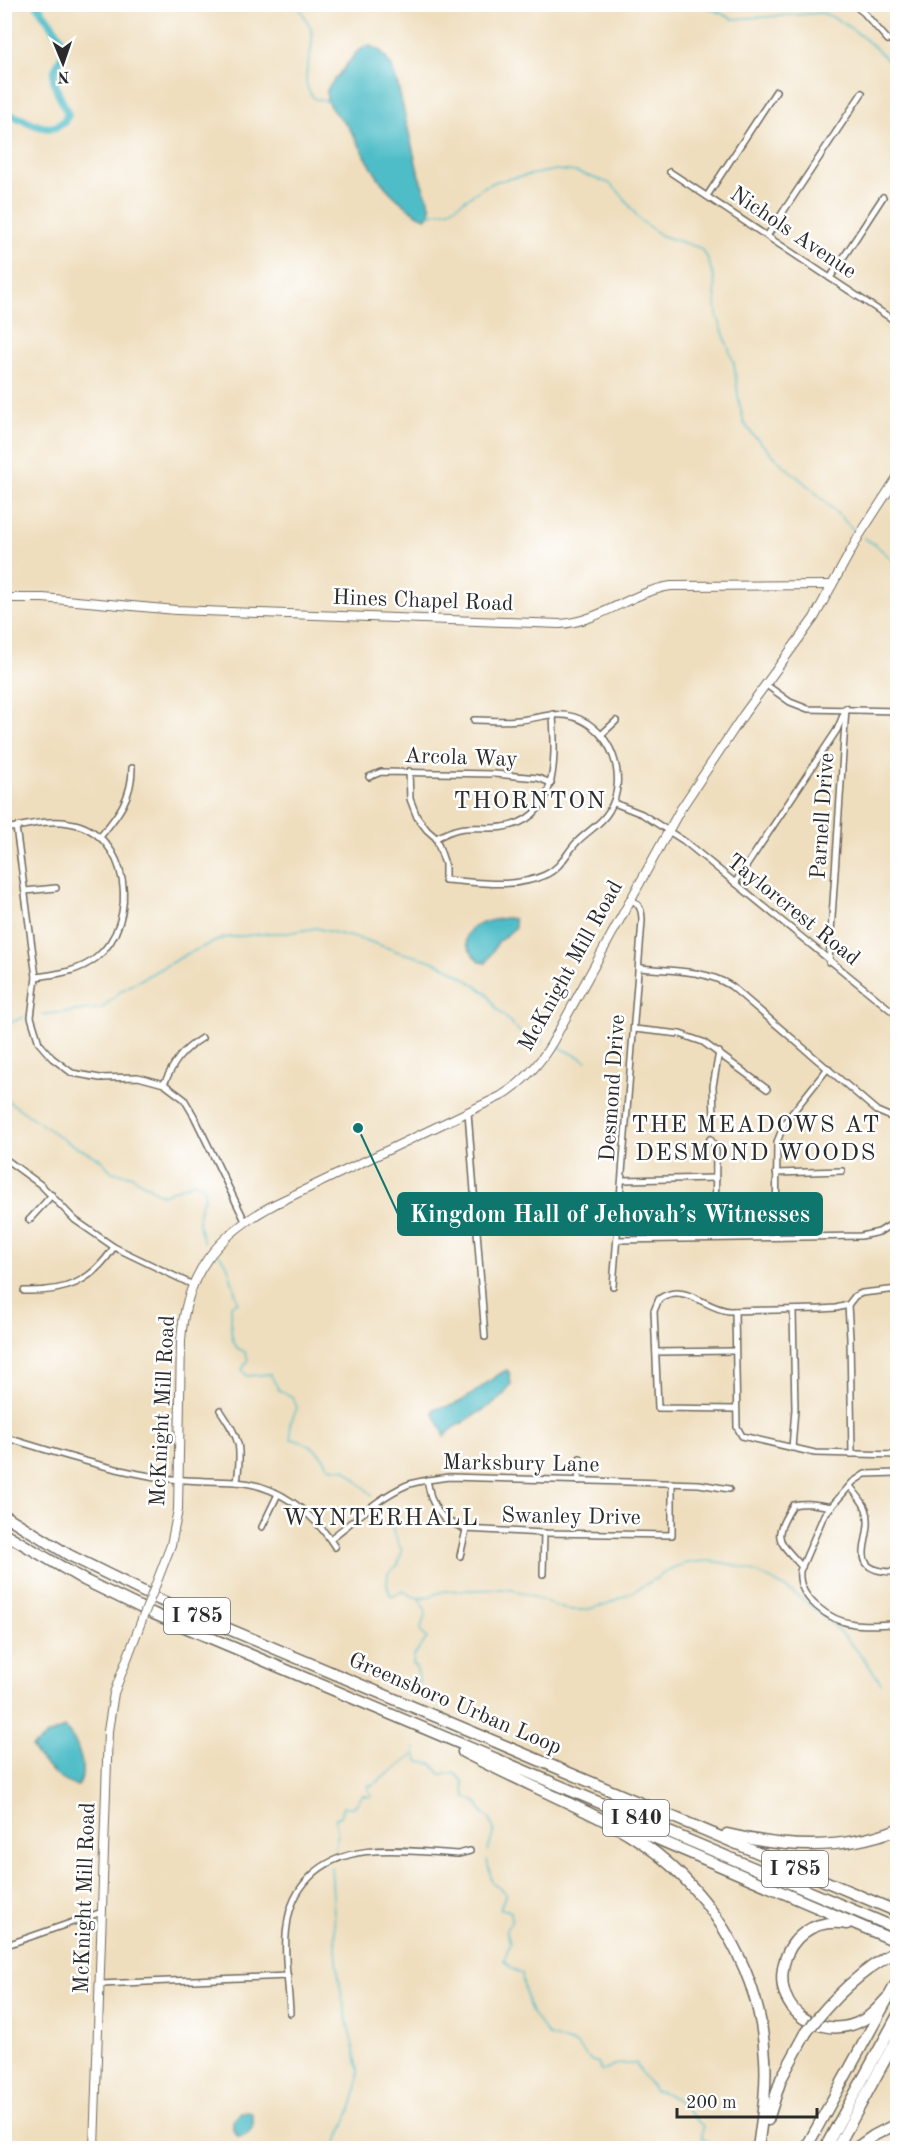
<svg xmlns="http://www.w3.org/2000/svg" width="902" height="2153" viewBox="0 0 902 2153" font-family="'Old Standard TT',serif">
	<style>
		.water { fill: #50bdc8; stroke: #3e747a; stroke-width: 1.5 }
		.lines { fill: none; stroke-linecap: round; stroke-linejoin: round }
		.stream { stroke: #50bdc8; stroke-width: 1.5 }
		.river { stroke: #50bdc8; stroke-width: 8 }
		.street-casing { stroke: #706a5e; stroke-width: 8 }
		.secondary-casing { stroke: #706a5e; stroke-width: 10 }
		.highway-casing { stroke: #706a5e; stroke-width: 13 }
		.street { stroke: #fff; stroke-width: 5 }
		.secondary { stroke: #fff; stroke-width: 8 }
		.highway { stroke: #fff; stroke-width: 10 }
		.secondary-bridge-casing { stroke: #706a5e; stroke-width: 10; stroke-linecap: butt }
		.highway-bridge-casing { stroke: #706a5e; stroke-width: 13; stroke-linecap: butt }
		.secondary-bridge { stroke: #fff; stroke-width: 8 }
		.highway-bridge { stroke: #fff; stroke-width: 10 }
		.labels { text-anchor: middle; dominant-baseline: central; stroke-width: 5; stroke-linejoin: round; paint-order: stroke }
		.shield { fill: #fff; stroke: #6b6b6b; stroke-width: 1.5 }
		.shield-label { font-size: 21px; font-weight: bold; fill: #2b2b2b }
		.street-label { font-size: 22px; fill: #2b2b2b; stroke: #fff }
		.neighbourhood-label { font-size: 24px; letter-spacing: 1.5px; fill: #2b2b2b; stroke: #fff }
		.leader { fill: none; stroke: #0f766e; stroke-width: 2 }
		.callout-dot { fill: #0f766e; stroke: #fff; stroke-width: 2 }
		.callout { fill: #0f766e; stroke: #0f766e; stroke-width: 2 }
		.callout-label { font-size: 24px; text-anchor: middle; font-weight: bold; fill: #fff }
	</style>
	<rect width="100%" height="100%" fill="#fff"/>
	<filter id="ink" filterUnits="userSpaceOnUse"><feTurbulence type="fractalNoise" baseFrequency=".0167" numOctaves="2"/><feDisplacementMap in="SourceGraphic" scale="12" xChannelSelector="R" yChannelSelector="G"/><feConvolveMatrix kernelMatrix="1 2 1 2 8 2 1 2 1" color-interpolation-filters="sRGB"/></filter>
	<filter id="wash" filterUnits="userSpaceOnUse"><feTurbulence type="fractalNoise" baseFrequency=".008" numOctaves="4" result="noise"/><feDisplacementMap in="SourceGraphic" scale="24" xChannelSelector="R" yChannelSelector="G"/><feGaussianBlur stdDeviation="1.35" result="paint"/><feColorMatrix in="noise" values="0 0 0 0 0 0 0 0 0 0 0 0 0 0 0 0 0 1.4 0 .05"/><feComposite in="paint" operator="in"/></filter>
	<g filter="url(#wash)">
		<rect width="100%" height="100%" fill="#efdebe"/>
		<g class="water">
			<path d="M366 46H370L381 51 392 67 397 82 419 176 431 208 430 214 426 218C418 216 412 211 406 206 374 181 371 163 351 131 342 117 321 107 328 88L356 53Z"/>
			<path d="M506 918 514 919 515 928 498 942 486 963C479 962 475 958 471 952 453 927 489 920 506 918Z"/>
			<path d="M507 1370 509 1372 511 1384 504 1394 496 1402 452 1429 445 1436 433 1412 435 1408C465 1408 482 1382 507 1370Z"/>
			<path d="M64 1728C78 1739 88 1770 78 1786 64 1785 37 1760 32 1747L48 1735Z"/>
			<path d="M246 2111 251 2112C256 2124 252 2136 238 2137L233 2130V2121L241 2112Z"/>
		</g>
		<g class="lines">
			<g class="stream">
				<path d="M297 4C303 14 310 23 312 34 315 56 295 80 315 99L326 101"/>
				<path d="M701 4 733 19 823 13C851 24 878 49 898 71"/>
				<path d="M429 212 430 214 450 210 484 187 497 181 556 170 576 172 609 183 619 192 640 220 660 235 700 248 707 257 714 278 717 315 734 364 739 402 744 423 753 435 782 464 814 491 856 532"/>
				<path d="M864 538 876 545 898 565"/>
				<path d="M40 1015 102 1008 122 990 187 954 223 938 270 933H287L316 928 368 941 402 953 426 959 449 968 487 993 495 1007 522 1034 544 1041"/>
				<path d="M4 1025 24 1017"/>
				<path d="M557 1046 587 1061"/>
				<path d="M4 1098 67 1142 100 1159 112 1172 130 1175 162 1195 194 1182 203 1186 205 1196C196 1210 198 1227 204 1242"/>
				<path d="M219 1254 228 1267 238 1302 231 1305C233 1324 227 1331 237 1348L245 1352 248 1360 242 1370 247 1376 270 1374 279 1390 293 1397 297 1408 290 1424 291 1439C309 1443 320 1450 329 1467L345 1469 372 1495"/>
				<path d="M388 1508 394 1534 402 1551 398 1565 388 1573 387 1585 391 1596 403 1591C407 1593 414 1598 419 1598 428 1599 437 1592 446 1591 464 1590 482 1590 500 1589 533 1588 550 1613 582 1610 610 1607 633 1591 657 1578 665 1573 671 1567 681 1565 754 1543 846 1626 881 1683"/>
				<path d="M418 1690C419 1680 420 1672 413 1664L414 1656 427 1638 420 1631 426 1612 419 1598"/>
				<path d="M415 1748V1754L419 1762 432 1764 440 1774 454 1773 463 1781 465 1797 478 1803 483 1813 489 1818 494 1830 488 1851"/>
				<path d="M335 1849 337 1830 335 1819 340 1816 343 1807H354L363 1795 369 1797 372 1795 368 1790 369 1785H373C386 1774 404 1765 414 1754"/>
				<path d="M487 1860 492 1882 505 1893V1896L500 1909 507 1910 511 1912 512 1919 506 1930 510 1942 504 1961 512 1969 522 1973C522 1981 529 2009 534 2016 538 2023 544 2028 549 2036L577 2045 590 2060 598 2063 601 2071C608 2071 609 2068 615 2065 621 2063 630 2065 636 2063L643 2076 655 2091C674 2091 689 2114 703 2126L702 2137 714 2147 723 2148"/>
				<path d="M331 1867C334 1904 334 1941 339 1978 343 2009 352 2039 358 2069 359 2097 346 2123 334 2148"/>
			</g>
			<path class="river" d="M4 114C25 115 52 144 68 115 64 102 53 89 54 75 55 63 66 58 63 44 60 32 44 17 37 4"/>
		</g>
	</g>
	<g filter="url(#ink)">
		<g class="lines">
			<g class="street-casing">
				<g id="street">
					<path d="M853 4 864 13 888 40"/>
					<path d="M670 172 898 323"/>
					<path d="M707 196 776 91"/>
					<path d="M767 236 862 93"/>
					<path d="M830 278 883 197"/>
					<path d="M765 684 790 702 808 709 898 711"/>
					<path d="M601 735 616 721"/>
					<path d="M409 771 410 799 417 817 427 830 436 838 445 864V880C478 882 514 889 545 875 560 869 566 854 576 843 587 831 601 825 609 811 629 778 612 729 574 717 555 711 539 718 520 720 505 722 489 720 474 720"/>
					<path d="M369 777 381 772 494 774 538 778 551 783"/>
					<path d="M614 803 642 814 684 841 898 1016"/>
					<path d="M16 827 36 977 31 1017 39 1043 52 1058 72 1073 100 1078 138 1077 164 1084 184 1099 194 1116 245 1221"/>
					<path d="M4 829C25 826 48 819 69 823 130 832 141 922 96 958 78 972 58 974 36 977"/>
					<path d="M100 837C118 815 132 798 132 768"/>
					<path d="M436 838C445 834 455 828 466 828 478 827 490 829 503 827 560 819 555 757 553 714"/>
					<path d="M735 883 837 730 844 713"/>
					<path d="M25 891 56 888"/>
					<path d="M829 962 846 708"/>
					<path d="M639 968C670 971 704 969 731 986L877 1111 898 1120"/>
					<path d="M634 1029 680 1034 703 1042 767 1089"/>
					<path d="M164 1084C174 1062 181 1051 202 1038"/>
					<path d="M468 1112 485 1337"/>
					<path d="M714 1118 713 1086 719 1052"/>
					<path d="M710 1139 715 1146 716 1152 715 1238"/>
					<path d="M4 1158 41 1185 75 1220 114 1247 193 1285"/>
					<path d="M776 1173 842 1171"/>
					<path d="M623 1180 716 1178"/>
					<path d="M29 1220 52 1195"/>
					<path d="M776 1237 777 1142 785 1122 828 1068"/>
					<path d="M617 1240 861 1236 879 1232 898 1220"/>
					<path d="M613 1286 642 921C642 910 640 905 630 898"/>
					<path d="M24 1291C65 1292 91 1283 114 1247"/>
					<path d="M848 1305 850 1338 852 1454"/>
					<path d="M735 1311 737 1427 742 1436 815 1453 898 1455"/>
					<path d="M656 1352 735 1351"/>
					<path d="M736 1409 658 1408 654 1311 659 1299C684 1281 705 1309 729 1311L821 1309 836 1308 848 1305 855 1296 862 1293 898 1289"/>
					<path d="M220 1410C240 1440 242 1445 237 1482"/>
					<path d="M4 1437C53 1452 100 1467 150 1476 179 1482 207 1480 236 1482 278 1485 313 1512 335 1547"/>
					<path d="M792 1448 795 1409 793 1310"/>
					<path d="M898 1473 865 1474 853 1482 824 1515 800 1571C797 1598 830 1621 854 1624 868 1626 883 1624 898 1624"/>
					<path d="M427 1480 431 1498 437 1510 445 1520 465 1529 544 1533 672 1535V1483"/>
					<path d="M578 1481 580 1458"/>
					<path d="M850 1486C855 1493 863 1501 866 1509 877 1537 839 1573 898 1572"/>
					<path d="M262 1527 278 1494"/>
					<path d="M330 1539C354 1521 379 1497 407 1485 420 1480 435 1479 449 1477L699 1484 729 1489"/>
					<path d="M460 1556 466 1530"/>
					<path d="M802 1567C778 1539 771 1540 793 1505 807 1502 818 1505 832 1507"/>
					<path d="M543 1574 544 1533"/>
					<path d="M4 1946 102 1912"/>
					<path d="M100 1984 288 1976"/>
					<path d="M290 2013C289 1985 283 1954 287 1926 289 1908 297 1890 310 1877 347 1839 409 1852 458 1854L470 1851"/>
				</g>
			</g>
			<g class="secondary-casing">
				<g id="secondary">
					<path d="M4 598H43L176 610 560 624C603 621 630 592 671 586L832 585"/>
					<path d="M156 1584 171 1545 178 1510 181 1341C185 1273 217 1235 275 1204L501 1096C524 1082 539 1065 552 1043L680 810 744 714 814 618 859 536 898 476"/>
					<path d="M94 2148 108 1731 114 1693 141 1622"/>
				</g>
			</g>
			<g class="highway-casing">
				<g id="highway">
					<path d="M4 1515 69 1555 160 1600 898 1912"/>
					<path d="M4 1533 84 1580 154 1614 898 1929"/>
					<path d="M463 1752C502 1772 542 1790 581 1809 597 1817 614 1825 629 1834 707 1883 760 1966 765 2058 767 2089 762 2118 758 2148"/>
					<path d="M627 1826 898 1942"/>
					<path d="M727 1834C785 1848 841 1851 898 1829"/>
					<path d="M847 1924C777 1911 756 2012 823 2026 837 2029 851 2027 863 2020 873 2015 880 2006 887 1998"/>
					<path d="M768 2120 781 2079 806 2033"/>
					<path d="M806 2148 898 1980"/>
					<path d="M825 2148 898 2015"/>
					<path d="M837 2148 898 2036"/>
					<path d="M856 2148 873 2136 898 2123"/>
				</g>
			</g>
			<use href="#street" class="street"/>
			<use href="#secondary" class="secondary"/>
			<use href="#highway" class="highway"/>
			<g class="secondary-bridge-casing">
				<path id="secondary-bridge" d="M141 1622 156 1584"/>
			</g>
			<g class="highway-bridge-casing">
				<path id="highway-bridge" d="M806 2033C831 1999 860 1971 898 1950"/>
			</g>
			<use href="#secondary-bridge" class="secondary-bridge"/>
			<use href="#highway-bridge" class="highway-bridge"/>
		</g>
	</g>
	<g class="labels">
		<g class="shield">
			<rect x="164" y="1598" width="66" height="36" rx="4.5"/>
			<rect x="603" y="1800" width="66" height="36" rx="4.5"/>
			<rect x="762" y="1851" width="66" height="36" rx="4.5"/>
		</g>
		<g class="shield-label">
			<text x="197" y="1616">I 785</text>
			<text x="636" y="1818">I 840</text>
			<text x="795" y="1869">I 785</text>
		</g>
		<g class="street-label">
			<text transform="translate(793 233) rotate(34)">Nichols Avenue</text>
			<text transform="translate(423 601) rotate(2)">Hines Chapel Road</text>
			<text transform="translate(461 758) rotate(2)">Arcola Way</text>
			<text transform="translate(823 816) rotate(-86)">Parnell Drive</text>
			<text transform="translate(793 910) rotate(39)">Taylorcrest Road</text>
			<text transform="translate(571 966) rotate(-61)">McKnight Mill Road</text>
			<text transform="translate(613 1088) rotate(-86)">Desmond Drive</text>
			<text transform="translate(163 1411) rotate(-87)">McKnight Mill Road</text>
			<text transform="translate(521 1464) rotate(1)">Marksbury Lane</text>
			<text transform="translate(571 1517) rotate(1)">Swanley Drive</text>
			<text transform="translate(455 1704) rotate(23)">Greensboro Urban Loop</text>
			<text transform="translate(85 1898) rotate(-88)">McKnight Mill Road</text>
		</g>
		<g class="neighbourhood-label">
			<text x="530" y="802">THORNTON</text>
			<text x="756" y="1126">THE MEADOWS AT<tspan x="756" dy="28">DESMOND WOODS</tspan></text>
			<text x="381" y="1519">WYNTERHALL</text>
		</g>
	</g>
	<path class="leader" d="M358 1128L398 1214"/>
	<circle class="callout-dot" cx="358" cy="1128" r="6"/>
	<rect class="callout" x="398" y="1193" width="424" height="42" rx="6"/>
	<g class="callout-label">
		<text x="610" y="1222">Kingdom Hall of Jehovah’s Witnesses</text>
	</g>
	<rect width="902" height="2153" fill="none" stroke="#fff" stroke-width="24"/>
	<g transform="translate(63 63) rotate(178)" stroke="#ffffff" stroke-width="4.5" paint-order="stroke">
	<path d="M0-4.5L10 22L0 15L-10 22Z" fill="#2b2b2b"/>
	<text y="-9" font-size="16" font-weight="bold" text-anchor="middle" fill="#2b2b2b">N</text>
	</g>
	<path d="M677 2108v9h140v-9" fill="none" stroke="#2b2b2b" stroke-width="3"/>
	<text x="686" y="2108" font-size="18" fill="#2b2b2b" stroke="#ffffff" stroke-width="4.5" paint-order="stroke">200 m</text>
</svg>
